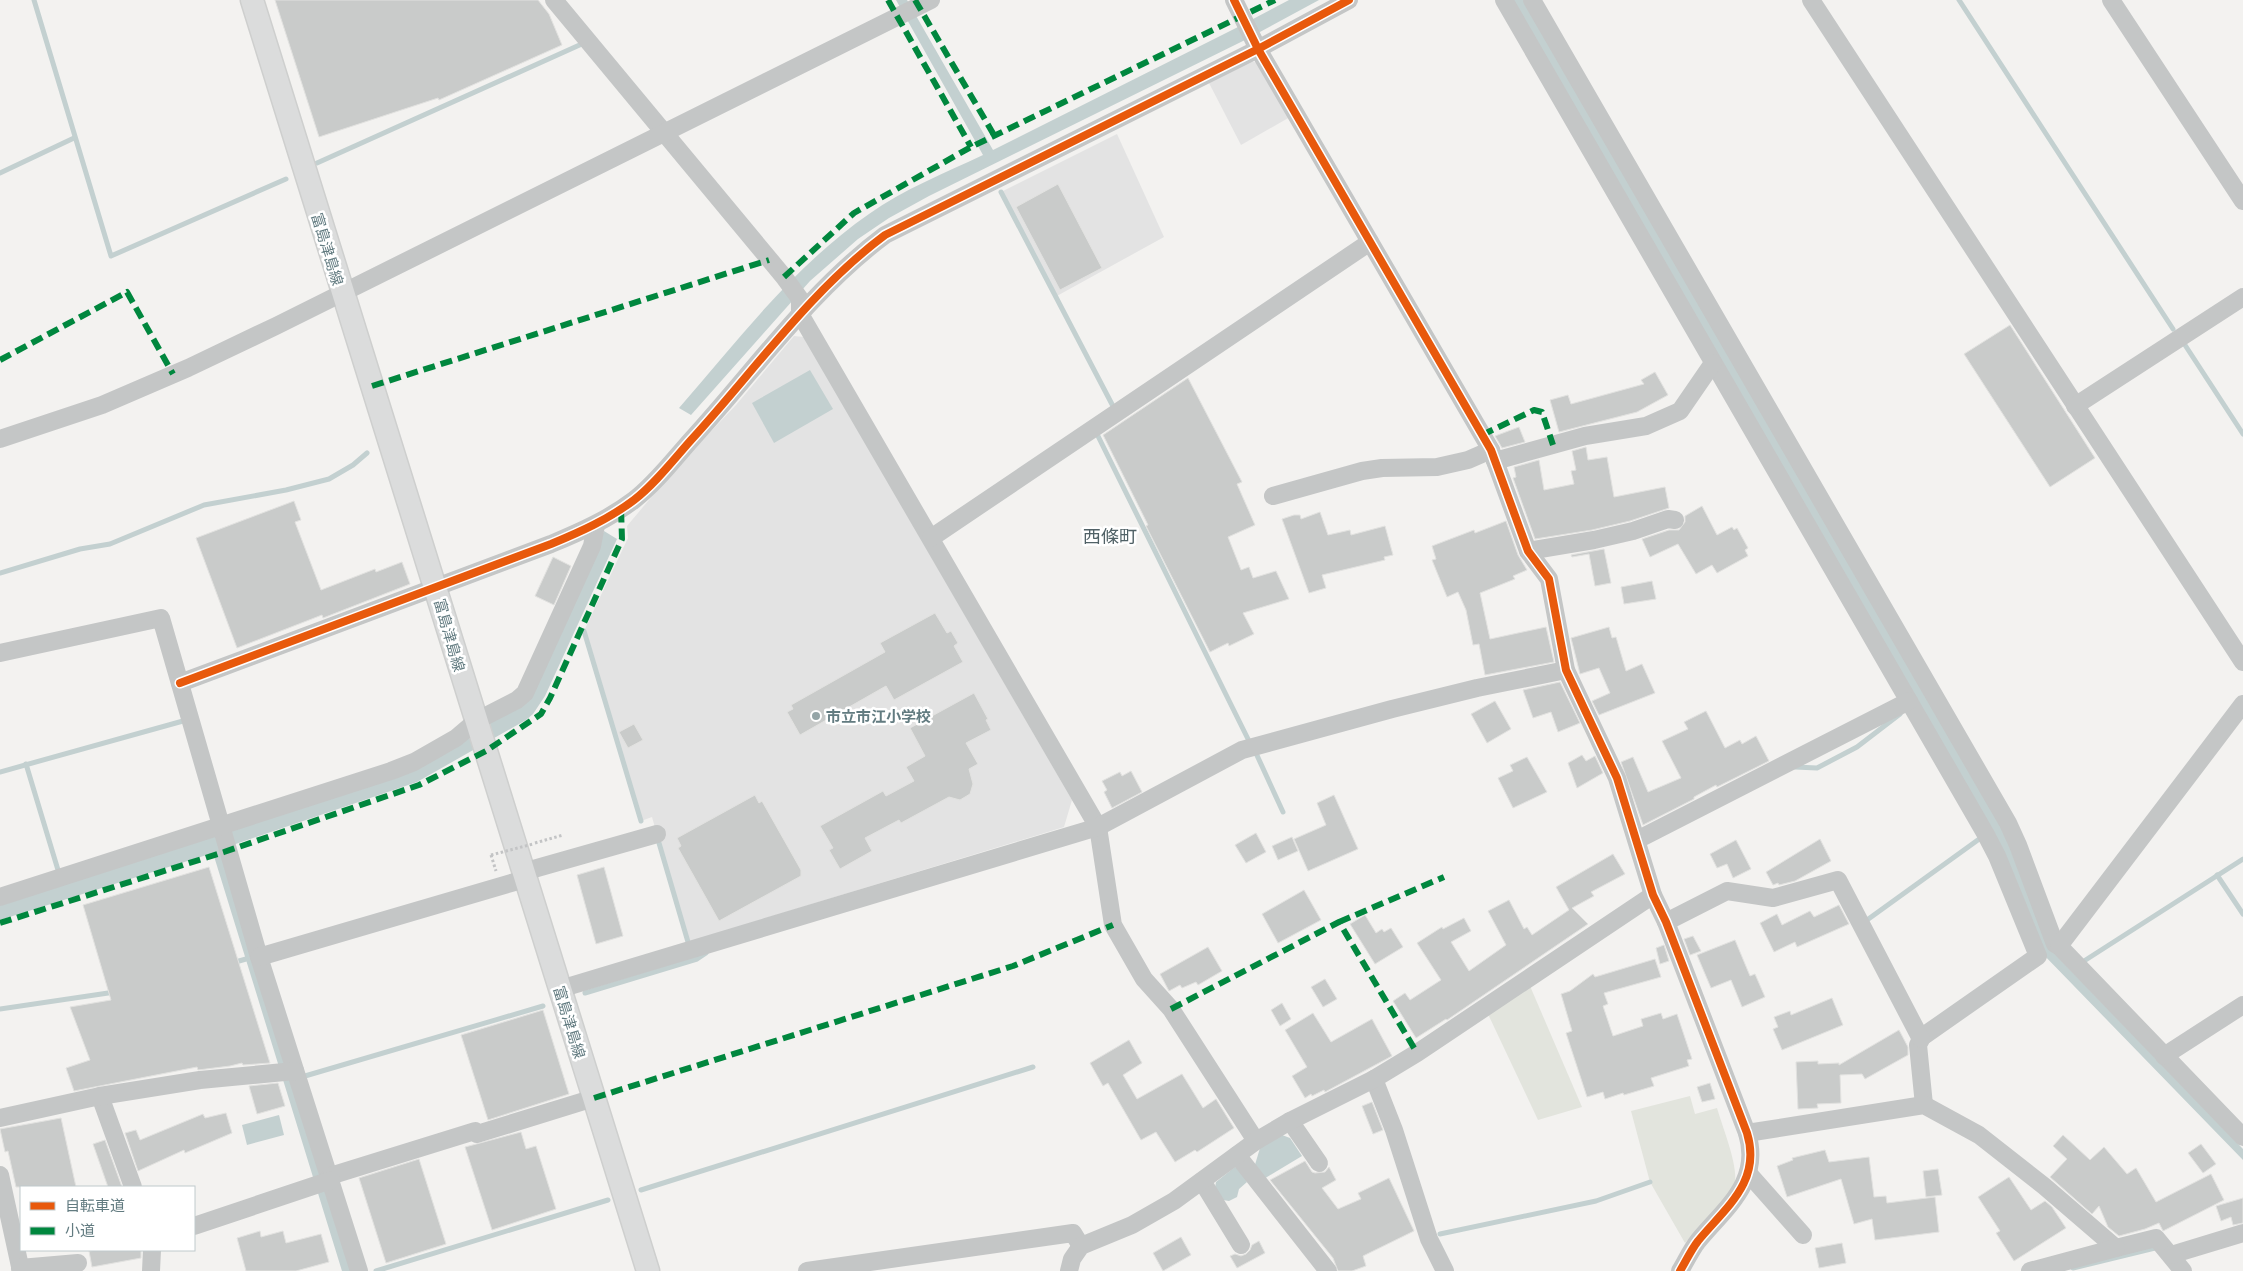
<svg xmlns="http://www.w3.org/2000/svg" width="2243" height="1271" viewBox="0 0 2243 1271" font-family="'Noto Sans','Noto Sans JP',sans-serif">
	<style>
		.built { fill: #e3e3e3 }
		.green { fill: #e2e4dd }
		.water { fill: #c3d0d0 }
		.lines { fill: none; stroke-linecap: round; stroke-linejoin: round }
		.stream { stroke: #c3d0d0; stroke-width: 5 }
		.building { fill: #c9cbca; stroke: #e2e2e0 }
		.major-casing { stroke: #cecfce; stroke-width: 25 }
		.path { stroke: #c3c4c5; stroke-width: 3; stroke-dasharray: 2.5 2.5; stroke-linecap: butt }
		.minor { stroke: #c4c6c6; stroke-width: 18 }
		.major { stroke: #dbdcdc; stroke-width: 22 }
		.path-bridge { stroke: #c3c4c5; stroke-width: 3; stroke-dasharray: 2.5 2.5; stroke-linecap: butt }
		.quiet { stroke: #00873e; stroke-width: 6; stroke-dasharray: 12 6; stroke-linecap: butt }
		.cycleway-casing { stroke: #fff; stroke-width: 11 }
		.cycleway { stroke: #e8590c; stroke-width: 8 }
		.poi-dot { fill: #95a5a7; stroke: #fff; stroke-width: 2 }
		.labels { text-anchor: middle; dominant-baseline: central; stroke-width: 5; stroke-linejoin: round; paint-order: stroke }
		.street-label { font-size: 15px; fill: #627b80; stroke: #fff }
		.poi-label { font-size: 15px; font-weight: bold; fill: #627b80; stroke: #fff; text-anchor: start }
		.quarter-label { font-size: 18px; fill: #506166; stroke: #fff }
	</style>
	<rect width="100%" height="100%" fill="#f3f2f0"/>
	<g class="built">
		<path d="M1251 61 1261 64 1290 117 1241 145 1209 83Z"/>
		<path d="M1117 134 1164 237 1055 297 1001 192Z"/>
		<path d="M794 336 804 337 1072 800 1064 827 688 942 652 817 641 821 584 631 628 538 627 526 675 469 736 405Z"/>
	</g>
	<g class="green">
		<path d="M1530 986 1582 1107 1538 1120 1487 1012Z"/>
		<path d="M1690 1096 1695 1114 1717 1108C1723 1129 1738 1164 1735 1184 1733 1202 1698 1230 1685 1243L1650 1182 1631 1111Z"/>
	</g>
	<g class="water">
		<path d="M896 0H907L993 150 1236 28 1289 0H1319L1245 40 929 196 889 218 858 239 810 281 691 415 679 408C738 340 794 266 869 214 904 189 945 173 983 155Z"/>
		<path d="M1510 0H1527L2013 847 2054 953 2243 1149V1160L2040 951 2002 853Z"/>
		<path d="M810 370 833 409 774 443 752 403Z"/>
		<path d="M604 531 617 539 545 696 533 714 526 720 417 782 227 847 352 1271H342L213 853 0 920V904L394 776 532 691Z"/>
		<path d="M279 1115 284 1135 247 1145 242 1125Z"/>
		<path d="M1282 1135 1290 1138 1302 1156 1262 1180 1254 1168 1260 1148Z"/>
		<path d="M1235 1167 1241 1170 1247 1182 1239 1189 1237 1197 1229 1201 1223 1200 1215 1188 1216 1182Z"/>
	</g>
	<g class="lines">
		<g class="stream">
			<path d="M34 0 111 256 286 179"/>
			<path d="M1959 0 2173 329"/>
			<path d="M317 163 584 43"/>
			<path d="M0 173 74 138"/>
			<path d="M1001 192 1115 410"/>
			<path d="M2185 345 2243 434"/>
			<path d="M1095 430 1248 739"/>
			<path d="M0 573 80 549 110 544 204 505 286 490 329 479 353 465 367 453"/>
			<path d="M584 631 641 821"/>
			<path d="M1255 751 1283 812"/>
			<path d="M26 764 58 870"/>
			<path d="M1795 767 1817 768 1857 747 1900 714"/>
			<path d="M0 772 183 721"/>
			<path d="M659 843 688 942"/>
			<path d="M2217 875 2243 914"/>
			<path d="M1867 920 1982 837"/>
			<path d="M2084 961 2243 859"/>
			<path d="M232 963 246 959"/>
			<path d="M585 993 697 959 706 953"/>
			<path d="M0 1009 115 992"/>
			<path d="M305 1076 543 1006"/>
			<path d="M641 1190 1033 1067"/>
			<path d="M1440 1234 1596 1201 1650 1182"/>
			<path d="M2073 1268 2155 1248"/>
			<path d="M376 1271 608 1200"/>
		</g>
	</g>
	<g class="building">
		<path d="M275 0H538L549 14 562 45 439 100 438 98 319 137Z"/>
		<path d="M1058 184 1102 268 1060 290 1016 207Z"/>
		<path d="M2010 325 2095 458 2050 487 1964 354Z"/>
		<path d="M1655 372 1668 395 1637 412 1559 432 1550 400 1568 395 1571 404 1644 384 1641 380Z"/>
		<path d="M1188 378 1242 482 1237 484 1255 525 1228 537 1241 570 1249 567 1253 578 1276 571 1289 599 1243 613 1254 634 1229 646 1228 643 1210 652 1146 526 1148 525 1103 435Z"/>
		<path d="M1519 427 1525 442 1502 448 1495 436Z"/>
		<path d="M1586 447 1588 460 1607 457 1614 497 1665 487 1669 508 1630 521 1592 530 1535 539 1513 478 1516 477 1514 467 1539 460 1544 490 1574 484 1571 471 1576 470 1572 451Z"/>
		<path d="M294 501 301 520 295 522 321 590 375 569 376 572 402 562 410 584 323 618 322 615 237 648 196 538Z"/>
		<path d="M1702 506 1717 535 1732 527 1734 530 1737 528 1748 548 1745 550 1748 556 1717 573 1712 565 1696 574 1678 544 1650 557 1642 539 1669 530H1679L1685 522V516Z"/>
		<path d="M1320 512 1328 535 1350 530 1351 535 1385 526 1393 555 1384 557 1385 560 1322 575 1326 588 1309 593 1282 519 1294 515H1300L1301 519Z"/>
		<path d="M1506 521 1518 555 1527 570 1513 576 1515 579 1480 593 1490 639 1546 627 1554 662 1485 675 1479 644 1473 645 1466 610 1458 592 1447 597 1432 560 1436 559 1432 546 1474 530 1475 533Z"/>
		<path d="M1604 549 1611 583 1595 586 1589 554 1572 557 1571 555Z"/>
		<path d="M553 557 571 566 554 605 535 596Z"/>
		<path d="M1652 581 1656 599 1624 604 1621 587Z"/>
		<path d="M935 613 947 633 951 631 958 643 954 646 963 662 894 700 886 686 800 735 787 712 793 709 791 705 885 652 880 643Z"/>
		<path d="M1609 627 1612 638 1616 637 1626 671 1642 664 1655 693 1599 715 1592 701 1610 693 1599 668 1580 674 1571 638Z"/>
		<path d="M1560 682 1580 723 1558 732 1551 712 1533 718 1523 690Z"/>
		<path d="M974 693 988 719 986 720 991 730 966 743 978 764 969 769 973 784 970 794 960 800 949 797 901 823 899 820 865 838 872 851 840 869 829 850 833 848 820 826 883 791 886 796 914 781 906 767 925 756 910 728Z"/>
		<path d="M1495 701 1511 729 1487 743 1471 714Z"/>
		<path d="M1706 711 1725 748 1740 740 1742 744 1756 736 1769 761 1717 787 1716 785 1694 797V799L1643 825 1621 762 1633 757 1648 792 1681 778 1662 741 1688 729 1684 722Z"/>
		<path d="M634 724 643 740 628 748 619 732Z"/>
		<path d="M1582 755 1586 761 1595 756 1603 773 1577 788 1568 763Z"/>
		<path d="M1527 757 1547 792 1513 808 1498 778 1513 771 1510 765Z"/>
		<path d="M1131 771 1142 792 1112 808 1104 792 1107 790 1102 781 1120 772 1122 776Z"/>
		<path d="M755 795 759 803 762 801 801 870V876L719 921 678 848 681 846 677 838Z"/>
		<path d="M1334 795 1358 849 1308 871 1294 839 1326 825 1317 803Z"/>
		<path d="M1256 833 1266 852 1246 863 1235 845Z"/>
		<path d="M1292 837 1298 851 1278 860 1272 846Z"/>
		<path d="M1820 839 1831 861 1795 881 1779 885 1778 883 1773 885 1766 872Z"/>
		<path d="M1736 840 1751 869 1733 878 1727 864 1717 868 1710 854Z"/>
		<path d="M1613 854 1625 874 1591 892 1594 896 1572 908 1588 924 1447 1020 1446 1019 1416 1038 1393 1001 1405 993 1410 1000 1441 980 1417 943 1442 927 1443 929 1464 918 1471 931 1451 942 1469 971 1506 945 1488 911 1509 900 1524 929 1527 927 1532 935 1569 910 1556 887Z"/>
		<path d="M209 867 270 1063 243 1065 242 1063 230 1066 198 1070 197 1067 74 1091 66 1068 90 1060 70 1007 111 1000 83 905Z"/>
		<path d="M604 867 623 936 596 944 577 875Z"/>
		<path d="M1304 890 1321 920 1278 943 1262 914Z"/>
		<path d="M1839 905 1849 924 1797 947 1795 942 1774 952 1760 923 1777 914 1782 925 1810 911 1814 917Z"/>
		<path d="M1365 915 1376 933 1382 929 1384 932 1391 928 1403 947 1375 964 1350 924Z"/>
		<path d="M1693 936 1701 951 1690 955 1684 939Z"/>
		<path d="M1735 940 1750 976 1755 974 1765 997 1742 1007 1731 980 1711 988 1697 955Z"/>
		<path d="M1664 945 1669 961 1660 964 1656 948Z"/>
		<path d="M1208 947 1222 971 1198 985 1196 982 1182 988 1180 985 1169 991 1160 974Z"/>
		<path d="M1655 959 1661 977 1604 993 1608 1004 1603 1006 1613 1036 1643 1026 1641 1019 1661 1013 1663 1019 1677 1014 1692 1059 1687 1060 1689 1066 1651 1078 1654 1086 1624 1095 1623 1093 1605 1099 1603 1092 1587 1097 1566 1033 1572 1031 1561 994 1570 991 1593 974 1595 977Z"/>
		<path d="M1325 979 1337 999 1323 1007 1311 987Z"/>
		<path d="M1832 998 1843 1025 1782 1050 1773 1029 1778 1027 1774 1017 1790 1011 1791 1015Z"/>
		<path d="M1282 1003 1291 1019 1280 1026 1271 1010Z"/>
		<path d="M543 1010 569 1094 488 1120 461 1035Z"/>
		<path d="M1313 1013 1331 1042 1372 1019 1392 1056 1325 1092 1324 1090 1312 1096 1311 1094 1305 1098 1292 1076 1307 1067 1285 1030Z"/>
		<path d="M1899 1030 1908 1047V1055L1865 1079 1862 1074 1840 1075 1841 1103 1817 1104 1818 1108 1798 1109 1796 1062 1818 1061V1064L1839 1063V1065Z"/>
		<path d="M1129 1040 1142 1063 1123 1075 1137 1099 1182 1074 1203 1108 1216 1099 1234 1128 1197 1152 1195 1150 1175 1162 1156 1132 1141 1140 1108 1083 1103 1086 1090 1063Z"/>
		<path d="M278 1083 285 1106 257 1114 249 1086Z"/>
		<path d="M1710 1083 1715 1099 1702 1102 1697 1087Z"/>
		<path d="M1372 1102 1383 1130 1373 1134 1362 1106Z"/>
		<path d="M226 1113 232 1133 185 1153 184 1150 138 1171 125 1133 136 1130 140 1140 203 1114 205 1118Z"/>
		<path d="M61 1118 76 1187H16L8 1151 5 1152 0 1129Z"/>
		<path d="M521 1132 526 1149 536 1146 556 1209 492 1230 465 1147Z"/>
		<path d="M2063 1135 2090 1160 2104 1147 2127 1174 2136 1168 2156 1202 2211 1174 2224 1200 2163 1231 2159 1223 2145 1229 2119 1236 2108 1227 2099 1206 2092 1214 2050 1177 2067 1159 2053 1146Z"/>
		<path d="M105 1140 122 1187H108L93 1144Z"/>
		<path d="M2201 1144 2216 1164 2203 1173 2188 1153Z"/>
		<path d="M1825 1150 1829 1162 1869 1157 1874 1197 1886 1196 1887 1203 1935 1197 1939 1232 1875 1240 1872 1219 1854 1224 1841 1179 1787 1197 1777 1166 1793 1160 1792 1158Z"/>
		<path d="M419 1159 446 1244 386 1263 359 1178Z"/>
		<path d="M1305 1161 1312 1172 1315 1173 1325 1172 1329 1167 1336 1180 1322 1188 1338 1209 1361 1199 1358 1193 1389 1178 1414 1231 1363 1256 1366 1266 1352 1271H1338L1333 1258 1270 1180Z"/>
		<path d="M1938 1169 1942 1195 1926 1197 1923 1171Z"/>
		<path d="M2009 1177 2031 1210 2045 1201 2052 1207 2066 1228 2014 1261 1996 1233 2000 1231 1978 1197Z"/>
		<path d="M2243 1198V1223L2233 1225 2231 1217 2221 1221 2216 1206Z"/>
		<path d="M260 1231 261 1237 283 1231 286 1243 321 1234 329 1262 296 1271H246L237 1238Z"/>
		<path d="M1181 1237 1191 1255 1163 1271 1153 1253Z"/>
		<path d="M1259 1241 1265 1253 1237 1268 1230 1256 1235 1254 1241 1256 1246 1254 1250 1250 1252 1245Z"/>
		<path d="M1842 1243 1846 1263 1819 1268 1815 1248Z"/>
		<path d="M97 1250H141V1258L92 1267 89 1251Z"/>
	</g>
	<g class="lines">
		<g class="major-casing">
			<path id="major" d="M252 0 648 1271"/>
		</g>
		<g class="path">
			<path d="M535 843 563 835"/>
			<path d="M491 855 496 871"/>
		</g>
		<g class="minor">
			<path d="M554 0 784 277 800 299V314L1098 827 1113 925 1144 979 1171 1009 1256 1141"/>
			<path d="M1234 0 1258 49 1491 450 1528 551 1549 579 1566 670 1617 778 1653 895 1666 922 1747 1133C1762 1182 1725 1208 1698 1241 1691 1250 1686 1261 1680 1271"/>
			<path d="M1504 0 1985 833 1997 856 2038 956 1922 1037 1918 1045 1924 1105"/>
			<path d="M1532 0 2008 823 2018 845 2055 944 2059 946"/>
			<path d="M1811 0 2243 662"/>
			<path d="M2111 0 2243 201"/>
			<path d="M2075 406 2243 297"/>
			<path d="M0 439 102 405 188 368 276 326 931 0"/>
			<path d="M1495 461 1585 436 1646 426 1680 411 1713 363"/>
			<path d="M1273 496 1362 471 1382 468 1437 467 1468 460 1491 450"/>
			<path d="M931 538 1370 242"/>
			<path d="M1528 551 1594 540 1633 531 1668 519 1675 520"/>
			<path d="M0 653 161 618 259 957 359 1271"/>
			<path d="M180 683 551 544C580 532 609 519 634 500 656 483 674 459 692 439 755 370 810 291 885 235L1258 49 1349 0"/>
			<path d="M2243 704 2059 946 2243 1137"/>
			<path d="M1637 840 1909 701"/>
			<path d="M523 872 657 834"/>
			<path d="M0 897 391 771 414 762 456 738 476 721 517 700 525 693 592 546 596 525"/>
			<path d="M1666 922 1727 891 1773 898 1838 880 1921 1039"/>
			<path d="M259 957 525 879"/>
			<path d="M560 989 1098 827 1242 750 1392 709 1477 688 1566 670"/>
			<path d="M2164 1056 2243 1005"/>
			<path d="M1374 1079 1394 1130 1429 1239 1445 1271"/>
			<path d="M100 1096 133 1187"/>
			<path d="M0 1118 100 1096 200 1080 295 1071"/>
			<path d="M1290 1121 1319 1163"/>
			<path d="M1747 1133 1924 1105 1979 1135 2044 1186 2116 1248 2156 1238 2183 1271"/>
			<path d="M1237 1155 1328 1271"/>
			<path d="M1748 1173 1803 1235"/>
			<path d="M0 1175 21 1271"/>
			<path d="M330 1176 475 1131 477 1134 594 1098"/>
			<path d="M1202 1181 1241 1245"/>
			<path d="M194 1226 331 1180"/>
			<path d="M2171 1255 2243 1233"/>
			<path d="M20 1268 78 1263"/>
			<path d="M151 1271 152 1250"/>
			<path d="M807 1271 1073 1233 1081 1246"/>
			<path d="M1069 1271 1072 1259 1081 1246 1132 1225 1174 1201 1256 1141 1290 1121 1374 1079 1417 1053 1653 895"/>
			<path d="M2030 1271 2116 1248"/>
		</g>
		<use href="#major" class="major"/>
		<path class="path-bridge" d="M491 855 533 844"/>
		<g class="quiet">
			<path d="M888 0 971 147"/>
			<path d="M915 0 994 135"/>
			<path d="M784 277 854 213 971 147 1275 0"/>
			<path d="M0 360 127 292 173 374"/>
			<path d="M372 386 769 260"/>
			<path d="M1482 435 1534 410 1542 412 1553 445"/>
			<path d="M1339 922 1444 877"/>
			<path d="M0 923 224 852 419 785 486 751 541 714 550 698 622 539 621 508"/>
			<path d="M1171 1009 1339 922 1417 1053"/>
			<path d="M594 1098 1013 966 1113 925"/>
		</g>
		<g class="cycleway-casing">
			<g id="cycleway">
				<path d="M1234 0 1258 49 1491 450 1528 551 1549 579 1566 670 1617 778 1653 895 1666 922 1747 1133C1762 1182 1725 1208 1698 1241 1691 1250 1686 1261 1680 1271"/>
				<path d="M180 683 551 544C580 532 609 519 634 500 656 483 674 459 692 439 755 370 810 291 885 235L1258 49 1349 0"/>
			</g>
		</g>
		<use href="#cycleway" class="cycleway"/>
	</g>
	<circle class="poi-dot" cx="816" cy="716" r="5"/>
	<g class="labels">
		<g class="street-label">
			<text transform="translate(328 249) rotate(73)">富島津島線</text>
			<text transform="translate(450 635) rotate(74)">富島津島線</text>
			<text transform="translate(570 1022) rotate(73)">富島津島線</text>
		</g>
		<g class="poi-label">
			<text x="826" y="716">市立市江小学校</text>
		</g>
		<g class="quarter-label">
			<text x="1110" y="536">西條町</text>
		</g>
	</g>
	<rect x="20" y="1186" width="175" height="65" fill="#ffffff" stroke="#c0cacc"/>
	<rect x="30" y="1202" width="25" height="8" fill="#e8590c" stroke="#c0cacc"/>
	<text x="65" y="1211" font-size="15" fill="#627b80">自転車道</text>
	<rect x="30" y="1227" width="25" height="8" fill="#00873e" stroke="#c0cacc"/>
	<text x="65" y="1236" font-size="15" fill="#627b80">小道</text>
</svg>
